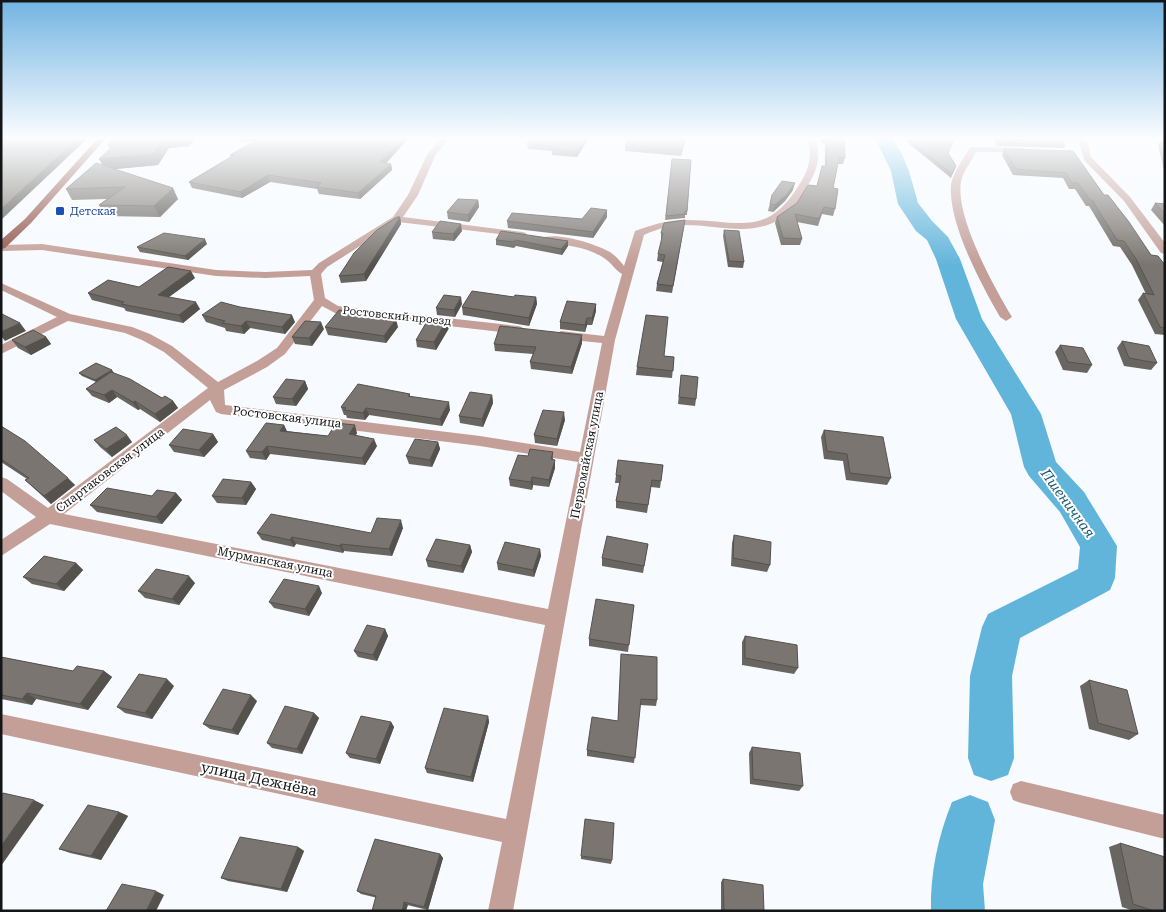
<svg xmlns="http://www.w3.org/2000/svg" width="1166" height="912" viewBox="0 0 1166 912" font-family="'Roboto Serif',serif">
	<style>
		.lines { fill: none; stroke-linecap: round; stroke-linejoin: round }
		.river { fill: #62b5da; fill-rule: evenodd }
		.minor { fill: #c39f98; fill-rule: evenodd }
		.major { fill: #8f5348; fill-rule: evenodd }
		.wall { fill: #696560 }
		.shaded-wall { fill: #55524e }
		.building { fill: #7a7570; stroke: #55524e }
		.transit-dot { fill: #1a4fb4; stroke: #fff; stroke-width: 2 }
		.labels { text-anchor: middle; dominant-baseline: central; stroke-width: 4; stroke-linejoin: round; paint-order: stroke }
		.far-transit-label { font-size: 11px; fill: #164399; stroke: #fff; text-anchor: start }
		.far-street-label { font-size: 11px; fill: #131517; stroke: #fff }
		.street-label { font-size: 12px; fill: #131517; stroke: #fff }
		.water-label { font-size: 14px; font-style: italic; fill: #185a74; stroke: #fff }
		.near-street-label { font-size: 15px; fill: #131517; stroke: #fff }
	</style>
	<rect width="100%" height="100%" fill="#f7fafe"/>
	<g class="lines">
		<g class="river">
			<path d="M875 138H891L901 152 909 171 918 203 932 221 948 237 960 259 982 319 1041 414 1056 462 1084 492 1117 546 1115 578 1110 590 1020 638 1012 676 1014 758 1008 775 991 781 974 775 968 758 970 676 982 627 988 614 1078 569 1080 547 1060 512 1029 476 1024 467 1011 414 956 319 936 259 927 240 916 231 898 204 891 171Z"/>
			<path d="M970 795 988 802 995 820 983 884 985 911H931C930 874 938 836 952 802Z"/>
		</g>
		<g class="minor">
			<path d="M442 138H450L436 154 418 195 403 217 522 232 526 233V237L398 222 327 267 321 274 325 298 338 306 518 326 522 327 524 330 522 333 518 334 335 313 322 306 285 354 267 367 224 390 225 405 480 436 580 452 602 343 561 339 555 335 561 331 604 336 622 274C615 270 611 262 604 258 586 246 565 246 545 241V237C561 233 596 244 610 252 616 256 620 261 624 266L635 231C652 225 666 220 684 220 737 219 765 240 799 185 809 170 813 155 807 138H815C822 154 817 171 808 185 804 192 800 202 794 208 761 241 725 225 684 225 670 225 657 229 644 235L615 340 513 911H488L502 842 1 734V714L506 819 545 625 50 524 1 556V540L36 517 1 491V477L7 479 48 508 208 388 164 352 142 340 125 333 68 321 1 354V345L57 317 1 290V283L70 314 132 327 150 334 172 346 218 382 257 361 277 348 314 300 310 276 265 278 216 276 42 250 1 251V245L42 244 216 270 265 272 312 270 319 263 393 217 408 195 428 153ZM210 400 216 412 221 414 480 446 578 462 548 609 64 514Z"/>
			<path d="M1078 138H1086L1091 157 1130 197 1165 243V254L1161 253 1124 201 1084 160Z"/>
			<path d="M970 147 1024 148 1028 150 1024 152H976C971 162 963 171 961 182 955 217 994 287 1012 317L1006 321 1000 317C981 284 948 223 951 185 953 172 964 158 970 147Z"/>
			<path d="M1021 781 1165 815V839L1021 803 1013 800 1010 792 1013 784Z"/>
		</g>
		<path class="major" d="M98 138H106L31 223 5 248 1 249V240L25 219Z"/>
	</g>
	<g class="wall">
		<path d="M240 138H268L391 164 392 170 360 199 319 194 317 189 270 182 242 198 192 188 189 182 231 157 230 155 255 141 242 142Z"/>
		<path d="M589 138 577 157 552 155V151L528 149 527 144Z"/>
		<path d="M629 138H686L681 156 625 151V145Z"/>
		<path d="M820 138H844L845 158 843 164H838L833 188 835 209 833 216 822 214 818 226 797 222 802 239 800 245H781L775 223 777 217 797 203 817 186 825 166V143H821Z"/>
		<path d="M908 138 948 153 956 166 951 178 907 142Z"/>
		<path d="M993 138H1060L1065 145 1064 148 997 146Z"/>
		<path d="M1162 139 1165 140V174L1158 145Z"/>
		<path d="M108 145 190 146 169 148 158 165 115 169 178 199 160 217 105 216 99 205 107 199 72 200 66 189 102 165 110 149Z"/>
		<path d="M1004 149 1073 151 1104 195 1151 255 1165 265V335L1155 334 1138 300 1143 293 1146 294 1132 265 1120 247 1113 246 1089 206H1086L1075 189H1069L1063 178 1013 175 1002 155Z"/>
		<path d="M672 159 691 160 687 215H685V218L665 220Z"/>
		<path d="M793 190 785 201 773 212 768 211 772 195Z"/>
		<path d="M478 200 479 207 469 222 448 219 447 212Z"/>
		<path d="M1155 203 1165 204V226L1151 210Z"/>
		<path d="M607 210V217L593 238 508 228 507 221 582 219Z"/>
		<path d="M400 217 401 224 366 281 341 283 339 276Z"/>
		<path d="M684 227 672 293 656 291 657 284 663 262 657 261 658 254 662 240H661V233Z"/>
		<path d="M724 230 744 262 743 268 728 267 723 236Z"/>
		<path d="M462 231 454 241 433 239 432 232Z"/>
		<path d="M496 240 568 241V246L562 255 516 246 514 248 496 245Z"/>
		<path d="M207 244 188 260 140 252 137 247Z"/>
		<path d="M195 278 169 297 200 309 183 323 126 311 124 308 92 300 88 293 139 287Z"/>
		<path d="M514 297H536L537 304 529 326 463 315 462 307Z"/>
		<path d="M462 304 455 317 437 315 436 308Z"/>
		<path d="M596 304V311L592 325H587L585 332 560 329V322Z"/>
		<path d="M202 315 295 322 285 334 250 328 244 334 226 331 225 328 206 322Z"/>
		<path d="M447 320 449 328 436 350 417 347 416 340Z"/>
		<path d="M325 327H398L386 343 328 335Z"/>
		<path d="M324 329 312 346 295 344 292 337Z"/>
		<path d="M46 337 51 344 31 355 18 348 12 340Z"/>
		<path d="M1122 341 1157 363 1151 370 1124 366 1117 348Z"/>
		<path d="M582 343 572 374 531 369 530 362 533 354 495 351 494 344Z"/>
		<path d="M1060 345 1092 365 1087 373 1063 370 1055 352Z"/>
		<path d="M664 356 674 357 672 378 636 375 637 367Z"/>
		<path d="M79 373H114L162 398 173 401 178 408 160 422 140 409 138 410 117 397 109 403 92 396 86 389 96 382 82 376Z"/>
		<path d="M681 375 696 399 695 406 678 404Z"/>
		<path d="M305 381 308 389 296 406 276 404 273 397Z"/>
		<path d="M410 394V397L450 410 442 426 369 415 365 420 347 418 346 415H344L341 407Z"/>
		<path d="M492 395 493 403 483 427 460 423 459 416Z"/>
		<path d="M565 420 557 446 535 443 534 435Z"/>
		<path d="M284 425 287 431 328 436 357 433 356 435 377 446 365 465 270 454 266 460 250 458 246 451Z"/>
		<path d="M1 426 75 485 51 504 25 480 27 479 1 462Z"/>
		<path d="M824 430 891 478 887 485 846 480 843 461 824 459 821 437Z"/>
		<path d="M213 434 218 442 204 457 174 452 169 445Z"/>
		<path d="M94 440 132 442 112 457 100 447Z"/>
		<path d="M438 442 440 449 432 467 409 464 406 456Z"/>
		<path d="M553 452V460L555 468 549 487 533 485 532 490 510 486 509 479 528 456Z"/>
		<path d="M663 465 660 488 651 487 647 513 616 508V501L620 483H615L616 475Z"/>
		<path d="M251 482 256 489 246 505 217 503 212 496Z"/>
		<path d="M176 493 182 500 162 524 97 512 90 505 152 496Z"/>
		<path d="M403 528 392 556 344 551 343 553 296 544 294 547 262 540 257 533H371Z"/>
		<path d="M734 535 770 565 767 572 731 566 732 543Z"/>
		<path d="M648 544 643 573 602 566V558Z"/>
		<path d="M470 545 472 552 463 573 428 567 426 560Z"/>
		<path d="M540 549 541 556 534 577 498 570 497 563Z"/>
		<path d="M76 563 83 570 64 591 32 584 23 577Z"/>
		<path d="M195 583 179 605 145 598 138 591Z"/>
		<path d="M322 593 309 616 274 608 269 602Z"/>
		<path d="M634 605 628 652 589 646V639Z"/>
		<path d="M385 629 388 636 377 661 358 657 354 651Z"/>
		<path d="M745 636 798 668 794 674 742 665V642Z"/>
		<path d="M1 657 73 671H104L112 677 88 710 36 699 32 705 1 699Z"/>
		<path d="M621 661 657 700 656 706 640 705 634 763 587 756V750L618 721Z"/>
		<path d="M1089 680 1138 734 1129 740 1089 729 1080 686Z"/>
		<path d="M174 686 152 719 125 713 117 707Z"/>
		<path d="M257 701 238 735 210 729 203 724Z"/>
		<path d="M314 713 319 718 302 754 272 748 267 743Z"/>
		<path d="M488 716 489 722 473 782 427 773 425 768Z"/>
		<path d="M391 722 394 727 380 764 350 758 346 753Z"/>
		<path d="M752 747 803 786 799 791 750 784 749 753Z"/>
		<path d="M119 812 128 816 101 860 70 853 59 849Z"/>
		<path d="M1120 843 1165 911H1134L1122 907 1109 847Z"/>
		<path d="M298 847 304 851 287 892 228 881 221 878Z"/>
		<path d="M440 854 443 858 428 910 361 894 357 891Z"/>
		<path d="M581 856 612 860 611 864 581 859Z"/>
		<path d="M723 879 764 911H721V882Z"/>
	</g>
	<g class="shaded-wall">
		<path d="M78 138H88L1 220V209Z"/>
		<path d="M164 138H195L190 146 169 148 158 165 105 170 99 159Z"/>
		<path d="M240 138H268L267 147 265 140 242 142Z"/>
		<path d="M403 138H409L381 169 380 162Z"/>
		<path d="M586 138H589L577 157V152Z"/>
		<path d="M685 138H686L681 156 682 150Z"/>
		<path d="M391 164 392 170 360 199 358 193Z"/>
		<path d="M268 175 270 182 242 198 240 192Z"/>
		<path d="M795 183 793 190 785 201 773 212 775 205Z"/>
		<path d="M173 188 178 199 160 217 154 206Z"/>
		<path d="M478 200 479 207 469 222 468 215Z"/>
		<path d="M607 210V217L593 238V232Z"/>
		<path d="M400 217 401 224 366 281 364 274Z"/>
		<path d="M461 224 462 231 454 241 453 234Z"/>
		<path d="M205 239 207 244 188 260 185 256Z"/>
		<path d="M568 241V246L562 255 561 249Z"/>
		<path d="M191 271 195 278 162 302 158 295Z"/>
		<path d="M461 297 462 304 455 317 454 310Z"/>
		<path d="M536 297 537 304 529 326V318Z"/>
		<path d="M196 302 200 309 183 323 179 315Z"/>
		<path d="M596 304V311L592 325V318Z"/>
		<path d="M292 315 295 322 285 334 282 327Z"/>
		<path d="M587 318V325L585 332V325Z"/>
		<path d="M396 319 398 327 386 343 384 336Z"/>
		<path d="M447 320 449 328 436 350 434 342Z"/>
		<path d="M246 321 250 328 244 334 241 326Z"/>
		<path d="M321 322 324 329 312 346 309 338Z"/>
		<path d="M20 323 26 331 5 341 1 336V332Z"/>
		<path d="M582 335V343L572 374 571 367Z"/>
		<path d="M46 337 51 344 31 355 25 347Z"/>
		<path d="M112 370 114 373 98 384 95 380Z"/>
		<path d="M305 381 308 389 296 406 292 399Z"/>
		<path d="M112 390 117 397 109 403 104 395Z"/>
		<path d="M492 395 493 403 483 427 482 419Z"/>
		<path d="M135 401 140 409 138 410 133 402Z"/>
		<path d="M173 401 178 408 160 422 155 414Z"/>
		<path d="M449 402 450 410 442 426 440 419Z"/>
		<path d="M366 408 369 415 365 420 363 413Z"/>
		<path d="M564 412 565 420 557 446V439Z"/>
		<path d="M284 425 287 432 280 431Z"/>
		<path d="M355 425 357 433 352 441 349 434Z"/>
		<path d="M213 434 218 442 204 457 199 450Z"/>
		<path d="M127 435 132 442 112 457 106 449Z"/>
		<path d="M374 439 377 446 365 465 362 458Z"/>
		<path d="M438 442 440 449 432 467 430 460Z"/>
		<path d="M267 446 270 454 266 460 262 452Z"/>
		<path d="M555 460V468L549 487V480Z"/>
		<path d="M532 477 533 485 532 490 531 482Z"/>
		<path d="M68 478 75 485 51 504 44 496Z"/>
		<path d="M251 482 256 489 246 505 242 498Z"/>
		<path d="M176 493 182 500 162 524 156 517Z"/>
		<path d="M401 520 403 528 392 556 389 549Z"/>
		<path d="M292 537 296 544 294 547 290 540Z"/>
		<path d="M341 544 344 551 343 553 340 546Z"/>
		<path d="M470 545 472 552 463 573 461 566Z"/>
		<path d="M540 549 541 556 534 577 533 570Z"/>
		<path d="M76 563 83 570 64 591 56 584Z"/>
		<path d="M189 576 195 583 179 605 172 599Z"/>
		<path d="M319 586 322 593 309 616 305 609Z"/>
		<path d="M385 629 388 636 377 661 373 655Z"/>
		<path d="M104 671 112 677 88 710 80 704Z"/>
		<path d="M167 679 174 686 152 719 145 713Z"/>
		<path d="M27 693 36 699 32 705 22 699Z"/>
		<path d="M251 695 257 701 238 735 232 730Z"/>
		<path d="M314 713 319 718 302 754 297 749Z"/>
		<path d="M488 716 489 722 473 782 471 777Z"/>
		<path d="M391 722 394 727 380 764 376 759Z"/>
		<path d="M34 800 44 805 1 866V846Z"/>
		<path d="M119 812 128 816 101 860 91 856Z"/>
		<path d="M298 847 304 851 287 892 281 889Z"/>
		<path d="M440 854 443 858 428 910 424 907Z"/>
		<path d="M156 891 164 895 156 911H146Z"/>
		<path d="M404 902 408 905 406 911H402Z"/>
	</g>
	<g class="building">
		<path d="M1 138H78L1 209Z"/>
		<path d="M113 138H164L153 154 99 159 111 148 108 145Z"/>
		<path d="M260 138H265L264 141 269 138H403L380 162 391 164 358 193 317 187 321 183 268 175 240 192 189 182 234 155H230Z"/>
		<path d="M531 138H586L577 152 552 149 554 146 527 144Z"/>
		<path d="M629 138H685L682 150 625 145Z"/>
		<path d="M827 138H844L845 158H839L833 188 838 189 835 209 824 207 819 219 795 214 802 239 783 238 777 217 797 203 808 185 817 186 822 166H826Z"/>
		<path d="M908 138H955L948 153 956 166 952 174 908 139Z"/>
		<path d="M996 138H1060L1065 145 998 143Z"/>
		<path d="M1162 139 1165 140V151Z"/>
		<path d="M1004 149 1073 151 1104 195H1108L1129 222 1151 255 1158 256 1165 265V328L1160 327 1143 293 1154 295 1136 259 1124 241 1117 240 1092 200H1090L1078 183H1072L1066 173 1016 169Z"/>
		<path d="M672 159 691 160 687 211H685V214L666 216Z"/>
		<path d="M96 163 173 188 154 206 99 205 125 187 66 189Z"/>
		<path d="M782 181 795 183 787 194 775 205 770 204 772 195Z"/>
		<path d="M458 199 478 200 468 215 447 212Z"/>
		<path d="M1155 203 1165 204V214Z"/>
		<path d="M591 208 607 210 593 232 507 221 512 213 582 219Z"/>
		<path d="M397 217H400L364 274 339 276 354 253 377 230Z"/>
		<path d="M685 220 673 286 657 284 665 255 658 254 663 233H661L664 223Z"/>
		<path d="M440 221 461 224 453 234 432 232Z"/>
		<path d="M724 230 739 231 744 262 729 261Z"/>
		<path d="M501 231 568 241 561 249 515 240 514 242 496 240Z"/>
		<path d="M164 233 205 239 185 256 137 247Z"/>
		<path d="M168 267 191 271 158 295 196 302 179 315 121 304 124 302 88 293 108 280 139 287Z"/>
		<path d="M472 291 514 297 515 295 536 297 529 318 462 307Z"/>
		<path d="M444 295 461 297 454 310 436 308Z"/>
		<path d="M567 301 596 304 592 318H587L585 325 560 322Z"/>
		<path d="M221 302 240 307 292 315 282 327 246 321 241 326 222 323 225 321 202 315Z"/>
		<path d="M339 310 396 319 384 336 325 327Z"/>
		<path d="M1 314H2L20 323 1 332Z"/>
		<path d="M646 315 668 317 664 356 674 357 673 371 637 367Z"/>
		<path d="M429 318 447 320 434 342 416 340Z"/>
		<path d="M305 321 321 322 309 338 292 337Z"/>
		<path d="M500 326 582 335 571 367 530 362 536 347 494 344Z"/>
		<path d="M33 330 46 337 25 347 12 340Z"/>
		<path d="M1122 341 1149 346 1157 363 1129 358Z"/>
		<path d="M1060 345 1083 348 1092 365 1068 362Z"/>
		<path d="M96 363 112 370 95 380 79 373Z"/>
		<path d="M111 372 130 379 162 398 165 396 173 401 155 414 135 401 133 402 112 390 104 395 86 389Z"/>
		<path d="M681 375 698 377 696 399 679 397Z"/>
		<path d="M286 379 305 381 292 399 273 397Z"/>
		<path d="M358 384 410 394 408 396 449 402 440 419 366 408 363 413 344 410 346 408 341 407Z"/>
		<path d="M470 392 492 395 482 419 459 416Z"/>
		<path d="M543 410 564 412 557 439 534 435Z"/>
		<path d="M266 423 284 425 280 431 328 436 336 423 355 425 349 434 374 439 362 458 267 446 262 452 246 451Z"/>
		<path d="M1 426 25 441 68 478 44 496 25 480 29 478 1 459Z"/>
		<path d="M116 427 127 435 106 449 94 440Z"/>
		<path d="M183 429 213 434 199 450 169 445Z"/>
		<path d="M824 430 883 437 891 478 850 473 847 454 827 451Z"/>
		<path d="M415 439 438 442 430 460 406 456Z"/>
		<path d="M530 449 553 452 551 459 555 460 549 480 532 477 531 482 509 479 518 455 528 456Z"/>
		<path d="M618 460 663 465 661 481 652 480 648 505 616 501 621 476 616 475Z"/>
		<path d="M223 479 251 482 242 498 212 496Z"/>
		<path d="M107 488 152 496 157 490 176 493 156 517 90 505Z"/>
		<path d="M271 514 371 533 377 518 401 520 389 549 341 544 340 546 292 537 290 540 257 533Z"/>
		<path d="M734 535 771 542 770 565 733 558Z"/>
		<path d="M607 536 648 544 644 566 602 558Z"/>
		<path d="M436 539 470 545 461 566 426 560Z"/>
		<path d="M505 542 540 549 533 570 497 563Z"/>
		<path d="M44 556 76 563 56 584 23 577Z"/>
		<path d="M156 569 189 576 172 599 138 591Z"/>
		<path d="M284 579 319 586 305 609 269 602Z"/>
		<path d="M596 599 634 605 629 645 589 639Z"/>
		<path d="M367 625 385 629 373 655 354 651Z"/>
		<path d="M745 636 797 645 798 668 745 658Z"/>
		<path d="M621 654 657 657V700L641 699 635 758 587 750 592 717 618 721Z"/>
		<path d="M1 657 73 671 77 666 104 671 80 704 27 693 22 699 1 695Z"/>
		<path d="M139 674 167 679 145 713 117 707Z"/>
		<path d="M1089 680 1127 690 1138 734 1098 723Z"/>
		<path d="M223 689 251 695 232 730 203 724Z"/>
		<path d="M285 706 314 713 297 749 267 743Z"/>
		<path d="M444 708 488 716 471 777 425 768Z"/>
		<path d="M361 716 391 722 376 759 346 753Z"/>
		<path d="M752 747 800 753 803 786 753 779Z"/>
		<path d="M3 793 34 800 1 846V795Z"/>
		<path d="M88 805 119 812 91 856 59 849Z"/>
		<path d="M585 819 614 823 612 860 581 856Z"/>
		<path d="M240 837 298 847 281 889 221 878Z"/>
		<path d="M375 839 440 854 424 907 404 902 402 911H372L376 896 357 891Z"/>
		<path d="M1120 843 1165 857V911H1154L1133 904Z"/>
		<path d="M723 879 763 885 764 911H724Z"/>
		<path d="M122 884 156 891 146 911H106Z"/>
	</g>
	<linearGradient id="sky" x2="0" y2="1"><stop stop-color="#72b4e2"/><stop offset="0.52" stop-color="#fbfdff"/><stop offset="1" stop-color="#fbfdff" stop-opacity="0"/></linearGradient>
	<rect width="1166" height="265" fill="url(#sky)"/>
	<rect class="transit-dot" x="55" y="206" width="10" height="10" rx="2.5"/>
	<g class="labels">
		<g class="far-transit-label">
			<text x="70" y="211">Детская</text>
		</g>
		<g class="far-street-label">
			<text transform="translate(397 316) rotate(6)">Ростовский проезд</text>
		</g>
		<g class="street-label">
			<text transform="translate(287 417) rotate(7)">Ростовская улица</text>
			<text transform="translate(587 455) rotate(-79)">Первомайская улица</text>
			<text transform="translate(110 470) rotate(-37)">Спартаковская улица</text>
			<text transform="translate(275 562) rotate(11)">Мурманская улица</text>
		</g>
		<g class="water-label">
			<text transform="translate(1068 503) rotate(54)">Пшеничная</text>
		</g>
		<g class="near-street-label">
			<text transform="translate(259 779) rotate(12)">улица Дежнёва</text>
		</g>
	</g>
	<rect width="1166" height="912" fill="none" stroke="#131517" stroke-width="5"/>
</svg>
